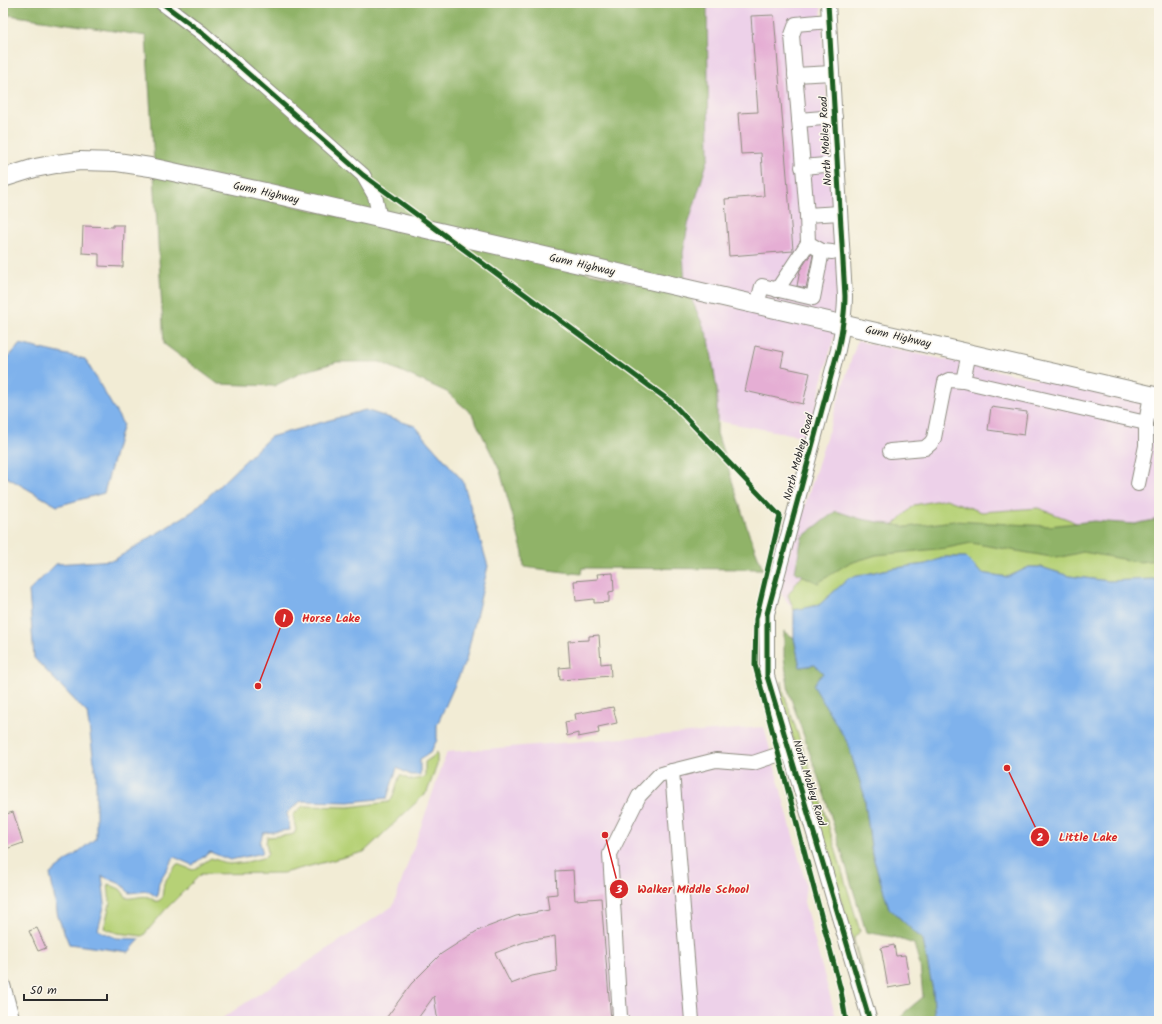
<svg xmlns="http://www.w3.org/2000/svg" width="1162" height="1024" viewBox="0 0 1162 1024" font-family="Kalam,sans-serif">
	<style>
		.built { fill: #edd1e9 }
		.green { fill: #b6d176; stroke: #707e50 }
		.forest { fill: #90b367; stroke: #5e6f49 }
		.water { fill: #7fb2ec; stroke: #556e8c }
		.building { fill: #e5aed4; fill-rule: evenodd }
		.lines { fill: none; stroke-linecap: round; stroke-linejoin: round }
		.minor-casing { stroke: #8e8c80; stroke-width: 16 }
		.major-casing { stroke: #8e8c80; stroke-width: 20 }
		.minor { stroke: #fff; stroke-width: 14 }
		.major { stroke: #fff; stroke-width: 18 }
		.cycleway-casing { stroke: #fbf7ec; stroke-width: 8 }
		.cycleway { stroke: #1b5e20; stroke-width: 5 }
		.labels { text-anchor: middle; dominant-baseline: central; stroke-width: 3; stroke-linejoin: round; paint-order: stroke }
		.street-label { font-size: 11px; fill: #2b2b2b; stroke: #fbf7ec }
		.leader { fill: none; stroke: #d62828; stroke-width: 1.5 }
		.callout-dot { fill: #d62828; stroke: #fbf7ec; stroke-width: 1.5 }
		.mark-label { font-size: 12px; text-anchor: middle; font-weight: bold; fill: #fff }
		.callout-label { font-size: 12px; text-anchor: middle; font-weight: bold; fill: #d62828; stroke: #fbf7ec; stroke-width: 3; stroke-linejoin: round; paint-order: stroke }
	</style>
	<rect width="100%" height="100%" fill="#fbf7ec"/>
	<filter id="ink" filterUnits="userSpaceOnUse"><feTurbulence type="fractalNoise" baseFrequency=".025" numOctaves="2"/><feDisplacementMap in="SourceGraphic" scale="8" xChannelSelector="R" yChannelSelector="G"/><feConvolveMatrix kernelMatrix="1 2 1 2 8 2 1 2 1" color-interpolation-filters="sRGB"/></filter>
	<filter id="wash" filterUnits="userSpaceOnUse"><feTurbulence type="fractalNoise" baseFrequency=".012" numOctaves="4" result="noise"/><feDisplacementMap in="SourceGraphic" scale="16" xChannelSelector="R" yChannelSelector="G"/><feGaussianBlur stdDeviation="0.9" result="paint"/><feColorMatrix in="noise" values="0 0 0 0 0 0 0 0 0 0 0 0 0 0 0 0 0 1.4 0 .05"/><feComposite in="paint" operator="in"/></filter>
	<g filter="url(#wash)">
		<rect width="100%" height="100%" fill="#f2ecd5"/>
		<g class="built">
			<path d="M707 3H821L839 296 838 318 685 283 683 253 688 225 709 156Z"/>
			<path d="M690 296 836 329 808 437 717 421V390Z"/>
			<path d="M857 341 1159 405V582L1154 579 794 610 778 590Z"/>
			<path d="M764 727 806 884 804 902 837 1021H218L393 906 447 752Z"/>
		</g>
		<g class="green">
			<path d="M946 499 982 512 1038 508 1070 520 1101 536 1159 541V582L1154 579 1109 581 1069 576 1041 567H1029L1008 577 981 573 966 557H945L926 564 888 569 849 578 819 605 794 610 788 595 806 569 862 536 896 523 914 505Z"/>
			<path d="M782 681 784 694 821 801 860 931 854 938V941L877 1021 781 699Z"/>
			<path d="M437 752V765L427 792 364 852 283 873 201 874 165 910 143 936 117 933 104 928 110 904 108 884 120 889 127 898C133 899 142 895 148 897 154 899 156 905 162 898L164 883 177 864 193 870 211 858 229 864 247 862 266 857 268 853 266 843 267 837 290 835 294 834 296 830 293 815 303 806 349 807 389 802 392 799 400 775 410 780 423 778 425 775V762L434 756Z"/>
		</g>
		<g class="forest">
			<path d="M3 3H707L709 156 688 225 683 253 685 283 154 162 146 36 3 14Z"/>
			<path d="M154 174 690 296 709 339 717 390V433L749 534 763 569 582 568 581 574 524 567 523 553 500 471 472 414 447 392 380 362H337L303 372 274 386 218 384 164 344Z"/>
			<path d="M836 511 861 519 907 527 953 521 1049 526 1094 521 1134 524 1159 519V560L1138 562 1083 552 1057 558 971 543 947 548 876 555 847 564 818 583 795 572 802 537Z"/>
			<path d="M784 631 794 638 800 667 816 665 823 673 814 685 847 742 864 794 872 854 889 908 923 940 933 991 935 1021H900L905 1012 923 997 920 965 914 944 893 937 866 932 826 800 789 693 784 657Z"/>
		</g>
		<g class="water">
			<path d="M20 344 85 359 123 424 104 493 57 506 3 475V364Z"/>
			<path d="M365 410 415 426 463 481 488 566 466 660 437 725V740L430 753 420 759V775H411L397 768 387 798 349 802 301 801 287 813 290 830 263 833 260 843 263 853 230 860 210 852 192 865 174 857 159 882 157 897 148 891 129 893 123 885 102 876 105 903 98 930 116 938 140 939 129 952 69 944 58 917 50 874 96 838V775L87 713 34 658 29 591 56 564 114 560 193 511 270 437Z"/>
			<path d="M945 557H966L981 573 1008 577 1029 567H1041L1069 576 1109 581 1154 579 1159 582V1021H935L933 991 923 940 889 908 872 854 864 794 847 742 813 685 823 673 815 665 800 667 794 638V610L819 605 849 578 888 569 926 564Z"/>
		</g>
		<g id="blocks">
			<g class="building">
				<path d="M774 15 793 250V251L729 256 725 199 764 196 761 153 741 154 738 113 758 112 751 16Z"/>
				<path d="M113 225H124L123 267 99 266V254L82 253 83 226 113 227Z"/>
				<path d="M811 254 813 255 806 288 797 286 800 270Z"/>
				<path d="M755 346 784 352 781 367 810 373 803 404 745 391Z"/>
				<path d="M991 407 1027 412 1024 435 988 430Z"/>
				<path d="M613 573 614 591 609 592V602L594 603V599L576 601 574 581 598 579 597 574Z"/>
				<path d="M599 635 601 664 610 663 611 676 560 680 559 668 570 667 568 641 589 640V636Z"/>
				<path d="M613 707 617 723 598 727 599 733 578 737V733L567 736 565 722 576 720 575 714Z"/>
				<path d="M13 812 23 843 3 850V815Z"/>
				<path d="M573 870 575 900 601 898 611 1021H452L449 1018 440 1019 437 1016 434 996 416 1021H384L411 984 441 954 477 931 516 916 549 910 547 895 557 894 556 871ZM555 936 557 971 532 976 511 984 495 953 524 942Z"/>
				<path d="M37 928 46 948 38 951 29 931Z"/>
				<path d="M894 945 896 956 905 955 910 984 888 988 881 948Z"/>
			</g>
		</g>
	</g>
	<g filter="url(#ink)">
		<use href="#blocks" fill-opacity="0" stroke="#8e8c80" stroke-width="1"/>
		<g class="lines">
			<g class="minor-casing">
				<g id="minor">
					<path d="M162 3 202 33 363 175 375 196 380 219"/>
					<path d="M828 3 845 296C845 315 842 331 838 350L767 614V676L870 1021"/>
					<path d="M829 21 796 24 792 35 807 215 840 213"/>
					<path d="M795 75 832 73"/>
					<path d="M799 120 835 117"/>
					<path d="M802 167 837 164"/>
					<path d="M807 215 808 243 822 251 832 252"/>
					<path d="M777 290 808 243"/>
					<path d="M757 305 762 286 813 298 822 251"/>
					<path d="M969 353 963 381 1146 423"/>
					<path d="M890 451 925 448 931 443 934 438 945 382 949 380 963 381"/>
					<path d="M1138 484 1146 446V423L1151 395"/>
					<path d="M672 771 716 760 753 763 789 751"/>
					<path d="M3 985 13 1021"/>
					<path d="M622 1021 620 1017 610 854 639 796 659 775 672 771 692 1021"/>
				</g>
			</g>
			<g class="major-casing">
				<path id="major" d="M3 178 35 168 56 164 80 161 117 162 150 167 265 192 1159 397"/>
			</g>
			<use href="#minor" class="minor"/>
			<use href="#major" class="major"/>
			<g class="cycleway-casing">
				<g id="cycleway">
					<path d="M162 3 202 33 363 175 671 402 780 516 756 619 755 665 841 991 846 1021"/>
					<path d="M828 3 845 296C845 315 842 331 838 350L767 614V676L870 1021"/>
				</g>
			</g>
			<use href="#cycleway" class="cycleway"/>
		</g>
	</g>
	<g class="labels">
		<g class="street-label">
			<text transform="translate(826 141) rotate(-93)">North Mobley Road</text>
			<text transform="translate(266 193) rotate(13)">Gunn Highway</text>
			<text transform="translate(582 265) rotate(13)">Gunn Highway</text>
			<text transform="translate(898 337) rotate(13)">Gunn Highway</text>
			<text transform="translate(799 457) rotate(-75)">North Mobley Road</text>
			<text transform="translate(809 783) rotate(73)">North Mobley Road</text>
		</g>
	</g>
	<path class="leader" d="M258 686L284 618M1007 768L1040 837M605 835L619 889"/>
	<g class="callout-dot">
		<circle cx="258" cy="686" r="4"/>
		<circle cx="1007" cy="768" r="4"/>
		<circle cx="605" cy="835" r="4"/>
		<circle cx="284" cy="618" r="10"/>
		<circle cx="1040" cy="837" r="10"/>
		<circle cx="619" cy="889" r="10"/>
	</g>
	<g class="mark-label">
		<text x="284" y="622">1</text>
		<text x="1040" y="841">2</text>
		<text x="619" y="893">3</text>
	</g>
	<g class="callout-label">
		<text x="331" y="622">Horse Lake</text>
		<text x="1088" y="841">Little Lake</text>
		<text x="693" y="893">Walker Middle School</text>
	</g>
	<rect width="1162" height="1024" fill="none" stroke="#fbf7ec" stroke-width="16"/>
	<path d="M24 994v6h83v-6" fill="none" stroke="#2b2b2b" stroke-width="2"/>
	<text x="30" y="994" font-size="12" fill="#2b2b2b" stroke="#fbf7ec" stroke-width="3" paint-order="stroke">50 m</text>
</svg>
